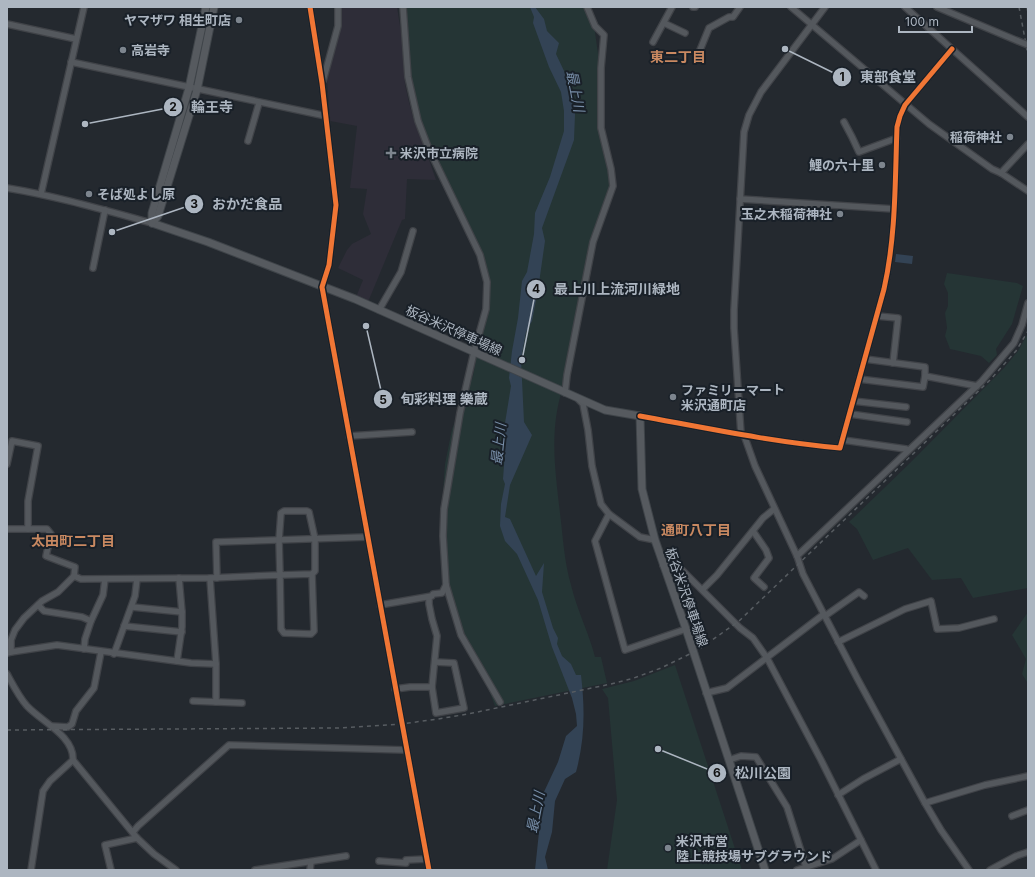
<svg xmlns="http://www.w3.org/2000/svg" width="1035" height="877" viewBox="0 0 1035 877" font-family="Inter,'Noto Sans JP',sans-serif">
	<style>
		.medical { fill: #2e2d38 }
		.green { fill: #253535 }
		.water { fill: #334355 }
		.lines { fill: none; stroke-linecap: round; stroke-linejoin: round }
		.minor-casing { stroke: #404348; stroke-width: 8 }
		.major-casing { stroke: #3f4449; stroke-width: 9 }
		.minor { stroke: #54585d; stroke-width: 5.5 }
		.major { stroke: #565a5f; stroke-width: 7 }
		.rail { stroke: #575c61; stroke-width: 1.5; stroke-dasharray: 4 4; stroke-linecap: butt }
		.minor-bridge-casing { stroke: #404348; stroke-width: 8; stroke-linecap: butt }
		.minor-bridge { stroke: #54585d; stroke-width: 5.5 }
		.cycleway-casing { stroke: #192028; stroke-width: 8 }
		.cycleway { stroke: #f07635; stroke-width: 5 }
		.poi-dot { fill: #7d858e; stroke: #192028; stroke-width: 1.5 }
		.labels { text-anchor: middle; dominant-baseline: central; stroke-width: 4; stroke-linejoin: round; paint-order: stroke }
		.poi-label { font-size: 13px; font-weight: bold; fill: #adb6c1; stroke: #192028; text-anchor: start }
		.street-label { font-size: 13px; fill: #adb6c1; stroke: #192028 }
		.neighbourhood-label { font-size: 14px; font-weight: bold; fill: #c98961; stroke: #192028 }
		.water-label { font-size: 14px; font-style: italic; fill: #788ea8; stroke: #192028 }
		.leader { fill: none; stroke: #adb6c1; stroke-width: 1.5 }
		.callout-dot { fill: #adb6c1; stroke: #192028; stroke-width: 1.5 }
		.mark-label { font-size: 12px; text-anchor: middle; font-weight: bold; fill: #111 }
		.callout-label { font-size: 14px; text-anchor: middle; font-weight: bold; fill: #adb6c1; stroke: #192028; stroke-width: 4; stroke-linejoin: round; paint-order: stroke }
	</style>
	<rect width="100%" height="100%" fill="#24292f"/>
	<path class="medical" d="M341 7H397L402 38 405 84 409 102 414 121 425 148 436 180 407 179 405 219 402 220 368 302 356 297 363 280 338 268 347 250 352 244 371 234 363 214 367 189 350 188 357 126 330 121 327 80 341 23Z"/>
	<g class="green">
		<path d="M404 7H586L594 25 600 68 598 109 599 129 609 168 611 185 592 242 563 387C549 430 555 469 560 513 563 537 564 561 571 585 577 610 589 633 595 657H601L607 683 495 706 484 677 459 635 446 597 440 536 445 464 452 429 473 376 490 283 424 135 417 111 410 77Z"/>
		<path d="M947 273 1017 283 1023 286 1012 324 996 349 997 355 989 363 981 356 950 349 945 336 947 328 945 313 948 306V293L944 284Z"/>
		<path d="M1028 333V588L973 598 961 578 932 580 908 548 873 560 857 529 849 522 910 463 1004 368 1018 351Z"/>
		<path d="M1028 612V685L1027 682 1022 674 1026 659 1012 635Z"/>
		<path d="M675 665 742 870H607L617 800 608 698 602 689 634 681Z"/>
	</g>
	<g class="water">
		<path d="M530 7H535L544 19 547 31 559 43 556 54 565 73 575 114 574 140 542 228 545 241 538 290 532 321 526 332 521 359 524 422 532 435 510 485 505 517 510 519 536 576 544 563 542 592 553 628 558 638 557 644 562 656 571 664 576 675H581C585 709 585 739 576 772L565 779 555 801 552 832 545 857 548 870H535L543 794 558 762 566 736 577 726 576 714 572 698 552 647 538 600 517 554 505 541 500 526 501 504 505 484 503 479 505 452V423L511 386 509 378 512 351 518 318 522 281 527 272 534 234 535 213 550 177 564 131V111L561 92 549 67 533 23 534 17Z"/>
		<path d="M896 254 913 256 912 264 895 262Z"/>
	</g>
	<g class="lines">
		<g class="minor-casing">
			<g id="minor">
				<path d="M310 7 322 83 336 205 329 265 322 287 429 870"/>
				<path d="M403 7 408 77 418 121 428 147 480 255 487 282 486 309 474 352 460 413 444 509 443 536 446 585 461 635 500 702"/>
				<path d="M693 7H695"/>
				<path d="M791 7 929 124 992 169 1001 173 1028 191"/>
				<path d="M905 7 1028 117"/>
				<path d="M937 7 1018 41"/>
				<path d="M664 23 685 33"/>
				<path d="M7 24 76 39"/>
				<path d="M653 42 672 7"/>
				<path d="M698 55 709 28 729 17H733L740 7"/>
				<path d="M71 62 326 116"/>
				<path d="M323 81 338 26V7"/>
				<path d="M844 122 852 137 859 152 897 138"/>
				<path d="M248 141 259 103"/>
				<path d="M1001 173 1028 144"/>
				<path d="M7 188C56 196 104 210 152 223"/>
				<path d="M41 194 84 7"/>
				<path d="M740 199 894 209"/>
				<path d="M93 268 105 210"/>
				<path d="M379 310 401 272 413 231"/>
				<path d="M877 316 898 318 893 363"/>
				<path d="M865 359 925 367V376"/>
				<path d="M859 379 923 387 925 376 977 386"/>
				<path d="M565 393 567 375 593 242 613 186 611 169 601 128V68L604 35 595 26 587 7"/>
				<path d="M579 400 583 404 588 430 592 466 601 504 609 514 640 537 655 540"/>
				<path d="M853 401 906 407"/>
				<path d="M850 414 907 422"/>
				<path d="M640 416C706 428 773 442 840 448L884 289C896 236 895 181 897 127L900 116 905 105 952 49"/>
				<path d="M741 434 734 328V310L744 132 749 115 761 92 825 7"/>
				<path d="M744 435 755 466 797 556 803 574 857 678 925 803 941 830 969 870"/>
				<path d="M349 436 412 432"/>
				<path d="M843 440 906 449"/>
				<path d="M7 464 12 441 38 446 28 501V529"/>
				<path d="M609 514 595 541 625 650 686 629"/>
				<path d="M7 529H47L51 534 46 556 75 567 74 576"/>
				<path d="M753 531 766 550 769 558 754 578 764 587"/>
				<path d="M797 556 981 382 1014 343 1022 325 1028 303"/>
				<path d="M663 565H669L680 568 740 628 753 638 767 658 821 760 876 870"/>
				<path d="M210 578 216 664V702"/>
				<path d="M217 578 216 542 367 537"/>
				<path d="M703 589 717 575 763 518 774 509"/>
				<path d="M429 597V604L432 619 437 636 432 687"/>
				<path d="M38 605 44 611 82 617 91 621"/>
				<path d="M380 605 432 596 433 594 442 593 446 585"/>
				<path d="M132 607 182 612"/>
				<path d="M825 616 859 592 864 596"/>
				<path d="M124 626 182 632"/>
				<path d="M838 642 905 609 931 601 937 629 959 628 994 619"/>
				<path d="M84 649 85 639 91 621 103 595 105 579"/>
				<path d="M11 652V640L15 630 24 618 42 601 58 592 74 576 81 579 210 578 280 575 279 540 281 513 284 511H307L309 512 315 539V571L312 574 314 631 311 634 284 633 281 629 280 575 312 574"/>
				<path d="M7 653 11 652 57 645 191 663 216 664"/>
				<path d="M114 654 135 596 137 579"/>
				<path d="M177 661 182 627V612L179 578"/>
				<path d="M7 674C13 685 19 697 27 706 42 722 74 736 73 760L137 838 154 854 176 870"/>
				<path d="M395 689 410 687H432L436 713 464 708 454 663 435 662"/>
				<path d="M706 693 727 688 824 614"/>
				<path d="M193 701 242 703"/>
				<path d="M51 726 68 727 72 724 76 711 94 688 101 652"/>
				<path d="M729 760 741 756 756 757 787 807 807 870"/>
				<path d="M838 795 863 779 901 759"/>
				<path d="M925 803 985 785 1028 776"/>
				<path d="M1012 816 1028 810"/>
				<path d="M133 832 138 826 229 745 406 750"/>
				<path d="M406 860 427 859"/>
				<path d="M379 861 406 863"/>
				<path d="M31 870 43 791 50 781 73 760"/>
				<path d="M111 870 105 845 137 838"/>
				<path d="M255 870 346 856"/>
				<path d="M310 870 311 862"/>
				<path d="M797 870 832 859 861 840"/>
				<path d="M990 870 1016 856 1028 852"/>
			</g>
		</g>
		<g class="major-casing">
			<g id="major">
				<path d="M152 223 208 242 355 299 605 410 640 416 642 489 655 540 686 629 765 870"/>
				<path d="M152 223 158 216 197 90 214 7"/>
				<path d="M152 223V213L189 88 206 7"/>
			</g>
		</g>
		<use href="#minor" class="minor"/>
		<use href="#major" class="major"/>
		<g class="rail">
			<path d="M1019 7 1028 55"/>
			<path d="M1027 7 1028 13"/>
			<path d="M7 730 338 728 401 724 438 719 468 714 611 684 634 678 661 668 698 650 739 621 990 380 1016 351 1028 331"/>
		</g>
		<g class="minor-bridge-casing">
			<path id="minor-bridge" d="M1018 41 1028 45"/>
		</g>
		<use href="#minor-bridge" class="minor-bridge"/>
		<g class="cycleway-casing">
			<g id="cycleway">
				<path d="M310 7 322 83 336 205 329 265 322 287 429 870"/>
				<path d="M640 416C706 428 773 442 840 448L884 289C896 236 895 181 897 127L900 116 905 105 952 49"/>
			</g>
		</g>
		<use href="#cycleway" class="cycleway"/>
	</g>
	<g class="poi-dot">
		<circle cx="239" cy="20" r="4"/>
		<circle cx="123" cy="50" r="4"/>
		<circle cx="1010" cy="137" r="4"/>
		<path d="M389 147h4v4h4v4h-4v4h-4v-4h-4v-4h4z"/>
		<circle cx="882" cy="165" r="4"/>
		<circle cx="89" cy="194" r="4"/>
		<circle cx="840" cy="214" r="4"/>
		<circle cx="673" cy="397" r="4"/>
		<circle cx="668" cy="848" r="4"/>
	</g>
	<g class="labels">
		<g class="poi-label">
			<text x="231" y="20" text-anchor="end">ヤマザワ 相生町店</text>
			<text x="131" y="50">高岩寺</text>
			<text x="1002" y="137" text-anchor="end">稲荷神社</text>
			<text x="400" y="153">米沢市立病院</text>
			<text x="874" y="165" text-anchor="end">鯉の六十里</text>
			<text x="97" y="194">そば処よし原</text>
			<text x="832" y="214" text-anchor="end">玉之木稲荷神社</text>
			<text x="681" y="390">ファミリーマート<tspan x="681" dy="15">米沢通町店</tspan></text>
			<text x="676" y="841">米沢市営<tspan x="676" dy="15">陸上競技場サブグラウンド</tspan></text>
		</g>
		<g class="street-label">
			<text transform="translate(454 330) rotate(24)">板谷米沢停車場線</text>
			<text transform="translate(687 597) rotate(71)">板谷米沢停車場線</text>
		</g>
		<g class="neighbourhood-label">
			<text x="678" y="56">東二丁目</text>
			<text x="696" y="529">通町八丁目</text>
			<text x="73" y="540">太田町二丁目</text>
		</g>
		<g class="water-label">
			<text transform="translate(576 91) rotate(79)">最上川</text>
			<text transform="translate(498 444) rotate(-84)">最上川</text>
			<text transform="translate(535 812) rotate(-79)">最上川</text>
		</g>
	</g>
	<path class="leader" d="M785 49L842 77M85 124L173 107M112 232L194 204M522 360L536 289M366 326L383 399M658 749L717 773"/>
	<g class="callout-dot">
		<circle cx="785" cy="49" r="4"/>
		<circle cx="85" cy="124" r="4"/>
		<circle cx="112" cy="232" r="4"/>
		<circle cx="522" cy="360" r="4"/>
		<circle cx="366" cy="326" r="4"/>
		<circle cx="658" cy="749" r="4"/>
		<circle cx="842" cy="77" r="10"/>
		<circle cx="173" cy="107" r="10"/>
		<circle cx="194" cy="204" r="10"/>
		<circle cx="536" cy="289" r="10"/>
		<circle cx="383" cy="399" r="10"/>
		<circle cx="717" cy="773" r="10"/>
	</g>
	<g class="mark-label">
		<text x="842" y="81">1</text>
		<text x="173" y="111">2</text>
		<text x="194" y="208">3</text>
		<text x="536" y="293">4</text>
		<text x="383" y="404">5</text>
		<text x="717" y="777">6</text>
	</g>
	<g class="callout-label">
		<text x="888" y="82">東部食堂</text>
		<text x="212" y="112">輪王寺</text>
		<text x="247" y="209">おかだ食品</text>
		<text x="617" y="294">最上川上流河川緑地</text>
		<text x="444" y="404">旬彩料理 樂蔵</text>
		<text x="763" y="778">松川公園</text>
	</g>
	<rect width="1035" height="877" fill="none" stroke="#adb6c1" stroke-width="16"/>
	<path d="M899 26v6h73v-6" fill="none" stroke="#adb6c1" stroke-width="2"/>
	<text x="905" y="26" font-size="12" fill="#adb6c1" stroke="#192028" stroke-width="3" paint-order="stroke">100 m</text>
</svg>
